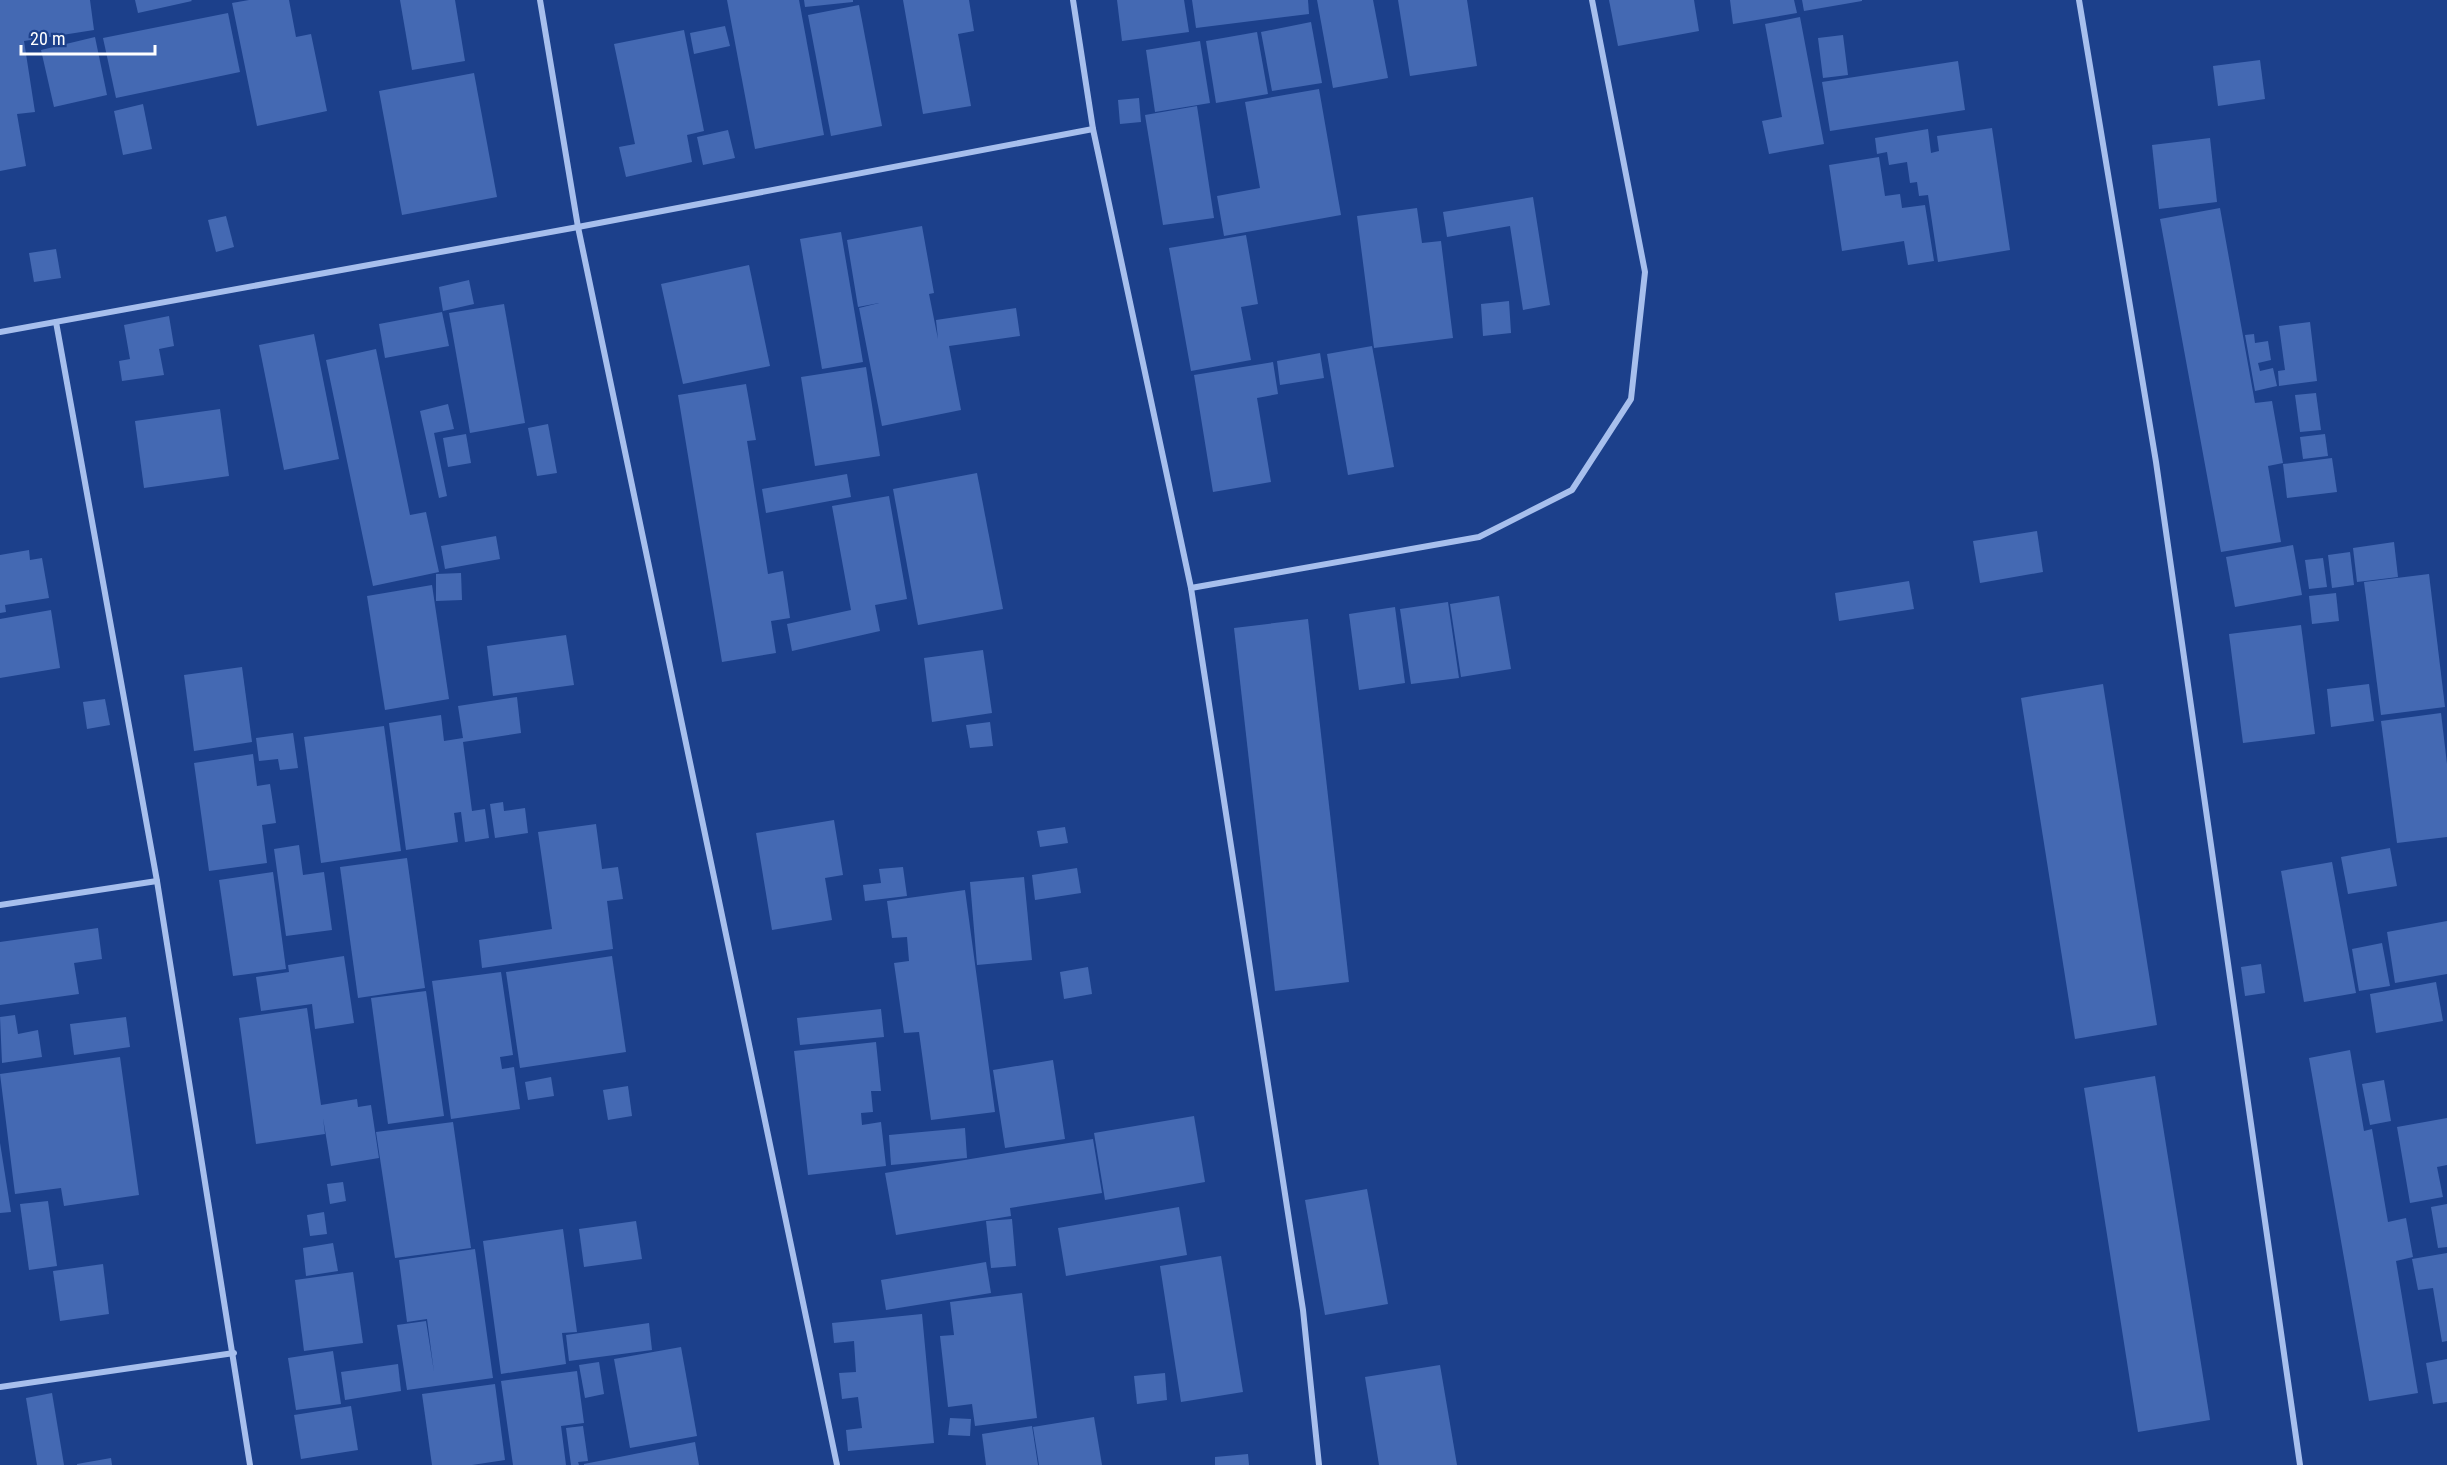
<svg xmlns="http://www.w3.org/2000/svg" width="2447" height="1465" viewBox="0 0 2447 1465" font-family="'Roboto Condensed',sans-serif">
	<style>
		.building { fill: #4469b3 }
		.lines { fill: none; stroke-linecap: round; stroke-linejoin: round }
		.minor { stroke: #a7bfed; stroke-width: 6 }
	</style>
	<rect width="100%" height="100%" fill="#1c408b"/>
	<g class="building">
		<path d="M0 0H90L94 30 24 41 35 112 17 114 26 166 0 171Z"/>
		<path d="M135 0H191L192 1 138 13Z"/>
		<path d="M249 0H289L296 37 311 34 327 111 257 126 232 3Z"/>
		<path d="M400 0H455L465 61 412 70Z"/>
		<path d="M727 0H799L824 135 755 149Z"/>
		<path d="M804 0H853V2L805 7Z"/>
		<path d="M903 0H969L974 31 958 34 971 106 923 114Z"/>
		<path d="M1117 0H1184L1189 32 1122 41Z"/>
		<path d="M1192 0H1308L1309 14 1196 28Z"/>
		<path d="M1317 0H1373L1388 78 1333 88Z"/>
		<path d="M1398 0H1467L1477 66 1410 76Z"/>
		<path d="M1609 0H1694L1699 31 1618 46Z"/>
		<path d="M1730 0H1794L1797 13 1733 24Z"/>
		<path d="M1802 0H1862V1L1804 11Z"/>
		<path d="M859 5 882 126 831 136 808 15Z"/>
		<path d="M228 13 240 72 116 98 103 38Z"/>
		<path d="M1800 17 1824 144 1769 154 1762 121 1782 117 1765 24Z"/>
		<path d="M1311 22 1322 83 1272 91 1261 32Z"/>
		<path d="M725 26 730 46 694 54 690 33Z"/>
		<path d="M684 30 704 131 687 135 692 162 626 177 619 147 635 144 614 44Z"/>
		<path d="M1257 32 1268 94 1216 103 1206 41Z"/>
		<path d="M1843 35 1848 75 1823 78 1818 38Z"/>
		<path d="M95 37 107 95 54 107 41 50Z"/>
		<path d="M1200 41 1210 103 1155 112 1146 50Z"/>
		<path d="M2260 60 2265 99 2218 106 2213 66Z"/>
		<path d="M1958 61 1965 110 1830 131 1822 82Z"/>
		<path d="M474 73 497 197 402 215 379 91Z"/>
		<path d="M1319 89 1341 215 1224 236 1217 196 1260 188 1245 102Z"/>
		<path d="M1139 98 1141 122 1120 124 1118 100Z"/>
		<path d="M143 104 152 149 123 155 114 111Z"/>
		<path d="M1197 106 1214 218 1163 225 1145 115Z"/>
		<path d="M1992 128 2010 250 1938 262 1928 195 1919 196 1917 182 1910 183 1907 162 1889 165 1887 152 1877 154 1875 138 1928 129 1931 153 1939 151 1937 136Z"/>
		<path d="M728 130 735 158 703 165 697 137Z"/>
		<path d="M2210 138 2217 202 2159 209 2152 145Z"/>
		<path d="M1879 157 1885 196 1900 194 1902 208 1925 205 1934 261 1908 265 1904 241 1842 251 1829 165Z"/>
		<path d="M1533 197 1550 305 1523 310 1510 226 1447 237 1443 212Z"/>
		<path d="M1417 208 1422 243 1441 241 1453 338 1374 348 1357 216Z"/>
		<path d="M2220 208 2255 403 2272 401 2283 463 2268 466 2281 542 2221 552 2160 219Z"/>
		<path d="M226 216 234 247 216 252 208 220Z"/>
		<path d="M922 226 934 293 929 294 938 339 936 320 1016 308 1020 336 949 346 961 410 882 426 859 308 879 303 858 307 847 240Z"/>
		<path d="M841 232 863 362 822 369 800 239Z"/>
		<path d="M1246 235 1258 304 1241 307 1251 360 1191 371 1169 248Z"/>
		<path d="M56 249 61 278 34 282 29 253Z"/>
		<path d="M749 265 770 366 683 384 661 284Z"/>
		<path d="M469 280 474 304 443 311 439 287Z"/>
		<path d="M1509 301 1511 333 1483 336 1481 304Z"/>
		<path d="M504 304 525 423 470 433 449 313Z"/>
		<path d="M442 312 449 346 385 358 379 324Z"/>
		<path d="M169 316 174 346 159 349 164 375 122 381 119 361 130 359 124 325Z"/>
		<path d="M2310 322 2317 381 2279 386 2278 371 2285 370 2279 326Z"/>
		<path d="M314 334 339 459 284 470 259 345Z"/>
		<path d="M2254 334 2255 343 2268 341 2271 360 2258 363 2260 371 2273 368 2277 386 2255 391 2245 335Z"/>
		<path d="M1372 346 1394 467 1348 475 1327 354Z"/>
		<path d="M376 349 410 515 426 512 439 572 373 586 326 360Z"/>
		<path d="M1320 353 1324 378 1280 385 1277 361Z"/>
		<path d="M1273 362 1278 394 1257 398 1271 482 1213 492 1194 375Z"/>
		<path d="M866 367 880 456 815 466 801 377Z"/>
		<path d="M746 384 756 440 747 441 768 574 783 571 790 618 771 621 776 653 722 662 678 395Z"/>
		<path d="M2316 393 2321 430 2300 432 2295 395Z"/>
		<path d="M448 404 454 429 434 433 447 496 439 498 420 411Z"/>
		<path d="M220 409 229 476 144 488 135 421Z"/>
		<path d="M548 424 557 473 537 476 528 428Z"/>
		<path d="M466 434 471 463 448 467 443 438Z"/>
		<path d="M2325 434 2328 456 2303 459 2300 437Z"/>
		<path d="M2332 458 2337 492 2287 498 2283 464Z"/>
		<path d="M977 473 1003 609 918 625 893 489Z"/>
		<path d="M847 474 851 497 766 513 762 489Z"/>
		<path d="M889 496 907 599 875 605 880 631 792 651 787 624 851 610 832 506Z"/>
		<path d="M2037 531 2043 572 1980 583 1973 541Z"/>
		<path d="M496 536 500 559 445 569 441 546Z"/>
		<path d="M2394 542 2398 577 2357 582 2353 548Z"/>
		<path d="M2293 545 2302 595 2235 607 2226 557Z"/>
		<path d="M29 550 30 560 42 558 49 598 5 605 6 612 0 613V555Z"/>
		<path d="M2350 552 2354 585 2332 588 2328 555Z"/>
		<path d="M2323 558 2327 587 2309 589 2305 560Z"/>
		<path d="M461 573 462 600 436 601V574Z"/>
		<path d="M2429 574 2445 707 2381 715 2364 582Z"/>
		<path d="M1909 581 1914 609 1839 621 1835 593Z"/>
		<path d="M432 585 449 699 385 710 367 596Z"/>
		<path d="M2336 593 2339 621 2312 624 2309 596Z"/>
		<path d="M1499 596 1511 669 1461 677 1450 604Z"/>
		<path d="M1448 602 1459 678 1411 684 1400 609Z"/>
		<path d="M1395 607 1405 683 1359 690 1349 614Z"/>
		<path d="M51 610 60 668 0 678V619Z"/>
		<path d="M1308 619 1349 982 1275 991 1234 628Z"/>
		<path d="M2301 625 2315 734 2243 743 2229 634Z"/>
		<path d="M566 635 574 685 493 696 487 646Z"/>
		<path d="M983 650 992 713 932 722 924 658Z"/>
		<path d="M242 667 252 742 194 751 184 675Z"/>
		<path d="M2103 684 2157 1025 2075 1039 2021 698Z"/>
		<path d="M2369 684 2374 721 2331 727 2327 689Z"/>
		<path d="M517 697 521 733 463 742 472 811 485 809 489 838 465 842 461 812 454 813 458 842 406 850 389 723 441 715 444 741 463 738 458 706Z"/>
		<path d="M105 699 110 725 87 729 83 702Z"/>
		<path d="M2441 713 2447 764V837L2397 843 2381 721Z"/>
		<path d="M990 722 993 746 970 748 966 725Z"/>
		<path d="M384 726 401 851 321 863 304 737Z"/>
		<path d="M293 733 298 768 280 770 278 759 259 761 256 738Z"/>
		<path d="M253 754 257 786 270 784 276 823 262 825 267 863 209 871 194 763Z"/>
		<path d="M503 802 504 811 525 808 528 833 495 838 490 804Z"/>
		<path d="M834 820 843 875 825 878 832 920 772 930 756 833Z"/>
		<path d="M596 824 602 869 618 867 623 899 607 901 613 949 482 968 479 940 552 929 538 832Z"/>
		<path d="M1065 827 1068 843 1040 847 1037 831Z"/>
		<path d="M299 845 303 875 324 872 332 930 286 936 274 849Z"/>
		<path d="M2390 848 2397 886 2348 894 2341 857Z"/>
		<path d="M407 858 425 988 358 998 340 867Z"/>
		<path d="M2332 862 2356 993 2304 1002 2281 871Z"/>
		<path d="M903 867 907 896 865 901 863 885 881 883 879 869Z"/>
		<path d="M1077 868 1081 893 1035 900 1032 875Z"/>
		<path d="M273 872 286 969 233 976 219 880Z"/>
		<path d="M1024 877 1032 960 977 965 970 882Z"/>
		<path d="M965 890 995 1112 931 1120 919 1032 904 1033 894 963 909 961 907 937 892 938 887 901Z"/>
		<path d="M2447 921V974L2395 983 2387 932Z"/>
		<path d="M98 928 102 959 74 963 79 994 0 1005V942Z"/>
		<path d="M2382 943 2390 986 2359 991 2352 949Z"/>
		<path d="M344 956 354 1023 315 1029 312 1004 261 1011 256 977 289 972 288 965Z"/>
		<path d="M612 956 626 1052 520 1068 506 972Z"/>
		<path d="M2261 964 2265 993 2245 996 2241 967Z"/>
		<path d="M1088 967 1092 994 1064 999 1060 972Z"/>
		<path d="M501 972 513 1055 500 1057 502 1069 514 1067 520 1109 451 1119 432 981Z"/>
		<path d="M2436 982 2443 1021 2376 1033 2370 994Z"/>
		<path d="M426 991 444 1116 388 1124 371 998Z"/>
		<path d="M307 1008 321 1105 357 1099 358 1107 371 1105 379 1158 331 1166 323 1118 325 1134 256 1144 239 1018Z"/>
		<path d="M881 1009 884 1037 800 1045 797 1018Z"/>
		<path d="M15 1015 18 1034 38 1030 42 1057 2 1063 0 1017Z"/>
		<path d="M126 1017 130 1047 74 1055 70 1024Z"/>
		<path d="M876 1042 881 1091H871L873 1112 861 1113 862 1125 881 1122 886 1166 808 1175 794 1051Z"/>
		<path d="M2350 1050 2364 1131 2372 1129 2388 1222 2406 1218 2413 1257 2396 1261 2418 1393 2369 1401 2309 1058Z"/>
		<path d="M120 1057 139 1195 64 1206 61 1188 15 1194 0 1074Z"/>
		<path d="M1053 1060 1065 1139 1005 1148 993 1070Z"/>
		<path d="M2155 1076 2210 1420 2138 1432 2084 1088Z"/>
		<path d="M551 1077 554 1096 528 1100 525 1082Z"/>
		<path d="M2384 1080 2391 1121 2370 1125 2362 1084Z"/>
		<path d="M628 1086 632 1116 608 1120 603 1090Z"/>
		<path d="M1194 1116 1205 1182 1105 1200 1094 1133Z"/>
		<path d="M2447 1118V1165L2437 1167 2443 1197 2410 1203 2397 1127Z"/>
		<path d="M453 1122 471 1248 395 1258 376 1132Z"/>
		<path d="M965 1128 967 1158 891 1165 889 1135Z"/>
		<path d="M1093 1139 1102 1193 1010 1208 1011 1216 896 1235 885 1173Z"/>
		<path d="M0 1143 11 1212 0 1213Z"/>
		<path d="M343 1182 346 1201 330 1204 327 1184Z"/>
		<path d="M1367 1189 1388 1304 1325 1315 1305 1200Z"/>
		<path d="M48 1201 57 1266 29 1270 20 1204Z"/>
		<path d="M2447 1204V1247L2438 1248 2431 1207Z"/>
		<path d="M1179 1207 1187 1255 1066 1276 1058 1228Z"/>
		<path d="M324 1212 327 1234 310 1236 307 1215Z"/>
		<path d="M1012 1219 1016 1266 991 1268 986 1221Z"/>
		<path d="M636 1221 642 1259 584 1267 579 1229Z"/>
		<path d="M563 1229 577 1332 562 1333 566 1364 501 1374 483 1241Z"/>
		<path d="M333 1243 338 1271 306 1276 303 1248Z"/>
		<path d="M475 1249 493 1378 407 1390 397 1325 426 1321 434 1372 427 1319 407 1322 399 1260Z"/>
		<path d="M2447 1253V1341L2442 1342 2433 1288 2418 1290 2412 1259Z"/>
		<path d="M1221 1256 1243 1392 1181 1402 1160 1266Z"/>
		<path d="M986 1262 991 1293 886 1310 881 1280Z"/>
		<path d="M103 1264 109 1314 60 1321 53 1271Z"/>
		<path d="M353 1272 363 1343 304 1351 295 1280Z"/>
		<path d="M1022 1293 1037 1418 975 1426 972 1404 948 1407 940 1336 954 1335 950 1302Z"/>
		<path d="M922 1314 934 1443 848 1451 846 1430 862 1428 858 1397 842 1399 839 1373 856 1372 854 1341 834 1343 832 1323Z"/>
		<path d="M649 1323 652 1350 569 1361 566 1335Z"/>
		<path d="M681 1347 697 1436 630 1448 614 1359Z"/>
		<path d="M333 1351 341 1404 296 1410 288 1358Z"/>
		<path d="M2447 1359V1402L2433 1404 2426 1363Z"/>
		<path d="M599 1362 604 1394 585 1398 579 1365Z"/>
		<path d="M398 1364 401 1391 345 1400 341 1372Z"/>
		<path d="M1440 1365 1457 1465H1379L1365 1377Z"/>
		<path d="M577 1371 584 1423 561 1426 566 1465H513L501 1381Z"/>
		<path d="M1165 1373 1167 1400 1137 1404 1134 1376Z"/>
		<path d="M495 1384 505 1460 472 1465H432L422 1394Z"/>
		<path d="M52 1393 64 1465H37L26 1398Z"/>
		<path d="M351 1406 358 1450 301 1459 294 1415Z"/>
		<path d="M1094 1417 1102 1465H1039L1033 1427Z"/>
		<path d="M950 1418 971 1419 970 1436 948 1435Z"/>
		<path d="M583 1426 588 1461 578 1462 579 1465H571L566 1428Z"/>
		<path d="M1032 1426 1038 1465H986L982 1434Z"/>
		<path d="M695 1442 699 1465H584V1464Z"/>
		<path d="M1248 1454 1249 1465H1215V1457Z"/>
		<path d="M111 1458 112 1465H77V1464Z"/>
	</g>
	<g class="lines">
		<g class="minor">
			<path d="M540 0 578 227 837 1465"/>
			<path d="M1073 0 1093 129 1191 588 1303 1310 1319 1465"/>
			<path d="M2079 0 2156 462 2300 1465"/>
			<path d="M56 322 157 881 250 1465"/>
			<path d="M0 332 578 227 1093 129"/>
			<path d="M1191 588 1479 537 1572 490 1631 399 1645 272 1592 0"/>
			<path d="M0 905 157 881"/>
			<path d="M0 1387 234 1353"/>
		</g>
	</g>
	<path d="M21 45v9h134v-9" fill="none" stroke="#ffffff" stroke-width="3"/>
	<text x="30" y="45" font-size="18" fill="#ffffff" stroke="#1c408b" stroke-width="4.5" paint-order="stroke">20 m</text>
</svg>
